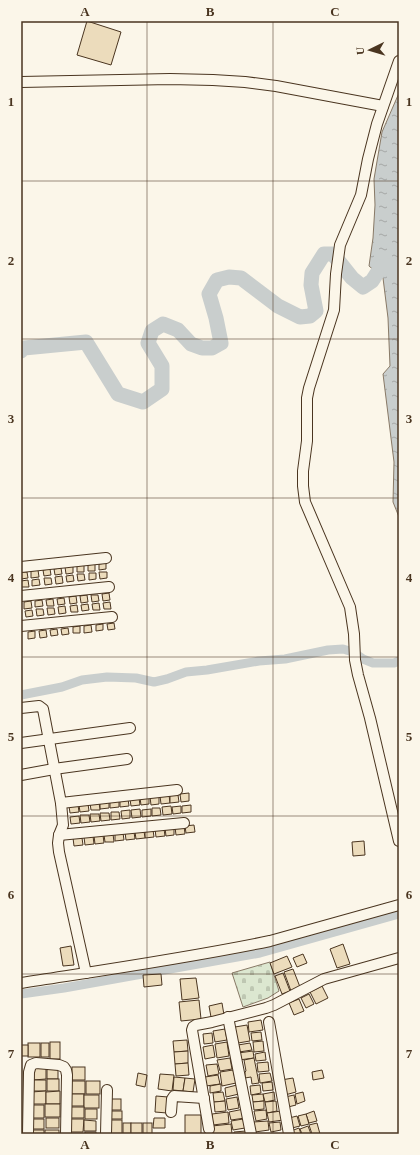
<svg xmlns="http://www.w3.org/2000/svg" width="420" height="1155" viewBox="0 0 420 1155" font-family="Georgia,serif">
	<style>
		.cemetery { fill: url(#cemetery-stones); stroke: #887966 }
		.water { fill: url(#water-ripples); stroke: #887966 }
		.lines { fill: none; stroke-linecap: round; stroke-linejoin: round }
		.canal { stroke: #c9cecd; stroke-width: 9 }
		.river { stroke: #c9cecd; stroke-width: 15 }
		.building { fill: #ecdcbc; stroke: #4a3520 }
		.minor-casing { stroke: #4a3520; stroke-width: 12 }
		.minor { stroke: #fbf6e9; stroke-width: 10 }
		.grid { fill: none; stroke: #4a3520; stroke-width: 1; stroke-opacity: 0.55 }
		.neatline { fill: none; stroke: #4a3520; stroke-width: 1.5 }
		.grid-label { font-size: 13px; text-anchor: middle; font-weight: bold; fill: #4a3520 }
	</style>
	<defs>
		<pattern id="cemetery-stones" width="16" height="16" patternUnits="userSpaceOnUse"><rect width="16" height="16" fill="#dce7d0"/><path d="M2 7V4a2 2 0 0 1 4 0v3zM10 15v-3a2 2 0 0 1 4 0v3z" fill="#bec7b2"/></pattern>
		<pattern id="water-ripples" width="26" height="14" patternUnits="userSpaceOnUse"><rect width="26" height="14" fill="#c9cecd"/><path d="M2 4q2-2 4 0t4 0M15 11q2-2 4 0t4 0" fill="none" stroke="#a5a8a6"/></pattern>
	</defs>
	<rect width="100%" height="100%" fill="#fbf6e9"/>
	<path class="cemetery" d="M270 962 279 991 268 998 243 1007 232 973Z"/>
	<path class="water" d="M399 93V517L393 502 394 462 383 374 390 366 388 318 383 278 369 266 373 238 375 205 374 179 382 132Z"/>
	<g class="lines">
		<g class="canal">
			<path d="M21 695 62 687 82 680 107 677 136 678 154 682 167 679 186 672 207 670 259 661 285 659 328 650 343 649 353 652 363 659 373 663H394L399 661"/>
			<path d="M21 994 64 988 260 953 399 914"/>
		</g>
		<path class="river" d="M21 351 24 348 86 342 118 394 143 402 162 389V366L148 343 152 331 163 324 178 330 191 344 202 348H212L221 343 216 318 209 294 217 280 229 277 241 278 278 306 300 317 310 316 316 311 311 285 312 273 324 254H333L352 278 363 287 372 281 381 267 399 265"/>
	</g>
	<g class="building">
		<path d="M87 21 121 32 111 65 77 55Z"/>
		<path d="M106 563V569L99 570V564Z"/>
		<path d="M95 564V571H88V565Z"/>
		<path d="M84 565V572H77V566Z"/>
		<path d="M73 566V573L66 574 65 567Z"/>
		<path d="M61 568 62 574 55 575 54 569Z"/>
		<path d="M50 569 51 575 44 576 43 570Z"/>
		<path d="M38 570 39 577 31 578V571Z"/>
		<path d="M21 572H27L28 578 21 579Z"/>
		<path d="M99 572H107V578L100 579Z"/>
		<path d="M89 573H96V579L89 580Z"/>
		<path d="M77 574H84L85 580 78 581Z"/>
		<path d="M73 575 74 581 67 582 66 576Z"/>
		<path d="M62 576 63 583 56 584 55 577Z"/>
		<path d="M44 578H51L52 584 45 585Z"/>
		<path d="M39 579 40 585 32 586V580Z"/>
		<path d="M28 580 29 587H21V581Z"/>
		<path d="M109 593 110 600 103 601 102 594Z"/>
		<path d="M87 595 88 602 81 603 80 596Z"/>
		<path d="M91 595H98L99 601 92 602Z"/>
		<path d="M76 596 77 603 70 604 69 597Z"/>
		<path d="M64 598 65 604 58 605 57 599Z"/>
		<path d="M53 599 54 606H47L46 600Z"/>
		<path d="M42 600 43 606 35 607V601Z"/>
		<path d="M31 601 32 608 24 609V602Z"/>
		<path d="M110 602 111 609H104L103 603Z"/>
		<path d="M99 603 100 610H93L92 604Z"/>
		<path d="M88 604 89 610 82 611 81 605Z"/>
		<path d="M77 605 78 612H71L70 606Z"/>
		<path d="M65 606 66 613 59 614 58 607Z"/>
		<path d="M47 608H54L55 614 48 615Z"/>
		<path d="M36 609H43L44 615 37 616Z"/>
		<path d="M32 610 33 616 26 617 25 611Z"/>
		<path d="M114 623 115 629 108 630 107 624Z"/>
		<path d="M103 624V630L96 631V625Z"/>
		<path d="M91 625 92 632 84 633V626Z"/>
		<path d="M80 626V633H73V627Z"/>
		<path d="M68 628 69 634 62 635 61 629Z"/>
		<path d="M57 629 58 635 51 636 50 630Z"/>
		<path d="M46 630 47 637 40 638 39 631Z"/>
		<path d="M35 631V638L28 639V632Z"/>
		<path d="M189 793V801L181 802 180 794Z"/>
		<path d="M169 795 170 803 161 804 160 796Z"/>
		<path d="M170 795H178L179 802 170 803Z"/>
		<path d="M159 796V804L151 805 150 797Z"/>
		<path d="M149 797V804L141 805 140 798Z"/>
		<path d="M139 798 140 805 131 806 130 799Z"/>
		<path d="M128 799 129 806 120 807V800Z"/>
		<path d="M119 800V807L110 808V801Z"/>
		<path d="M109 801V808L100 809V802Z"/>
		<path d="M99 802 100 810H91L90 803Z"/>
		<path d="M88 804 89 811 80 812 79 805Z"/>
		<path d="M78 805 79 812 70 813 69 806Z"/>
		<path d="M191 805V812L182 813V806Z"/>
		<path d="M171 806 172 814 163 815 162 807Z"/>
		<path d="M181 806V813L173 814 172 807Z"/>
		<path d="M152 808H160L161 815 152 816Z"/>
		<path d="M140 809 141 817 132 818 131 810Z"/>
		<path d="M151 809V816L142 817V810Z"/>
		<path d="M130 810V818L122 819 121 811Z"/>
		<path d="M111 812H119L120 819 111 820Z"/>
		<path d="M100 813H109L110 820 101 821Z"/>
		<path d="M90 814H99L100 821 91 822Z"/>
		<path d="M80 815H89L90 822 81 823Z"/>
		<path d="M79 816 80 823 71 824 70 817Z"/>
		<path d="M194 825 195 832 186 833 185 826Z"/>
		<path d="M184 826 185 834 176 835 175 827Z"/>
		<path d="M174 827V835L166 836 165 828Z"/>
		<path d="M155 829H164L165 836 156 837Z"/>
		<path d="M145 830H153L154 837 145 838Z"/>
		<path d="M144 831 145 838 136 839 135 832Z"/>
		<path d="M125 832H134L135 839 126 840Z"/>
		<path d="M115 833H123L124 840 115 841Z"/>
		<path d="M113 834 114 842H105L104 835Z"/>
		<path d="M103 835 104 843 95 844 94 836Z"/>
		<path d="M93 836 94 844 85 845 84 837Z"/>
		<path d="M73 838H82L83 845 74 846Z"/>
		<path d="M364 841 365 855 353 856 352 842Z"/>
		<path d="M343 944 350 964 337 968 330 949Z"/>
		<path d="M71 946 74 965 63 966 60 948Z"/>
		<path d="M303 954 307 963 297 967 293 958Z"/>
		<path d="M287 956 292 967 274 974 270 963Z"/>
		<path d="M293 969 300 987 291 991 284 972Z"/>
		<path d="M283 973 290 991 282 994 275 976Z"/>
		<path d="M161 974 162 985 144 987 143 975Z"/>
		<path d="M196 978 199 998 182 1000 180 979Z"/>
		<path d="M322 986 328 998 316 1004 310 992Z"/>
		<path d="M309 994 314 1004 306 1008 301 998Z"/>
		<path d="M299 999 304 1011 294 1015 289 1003Z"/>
		<path d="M199 1000 201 1019 181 1021 179 1002Z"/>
		<path d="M222 1003 224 1015 211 1017 209 1006Z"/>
		<path d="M261 1020 263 1030 249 1032 248 1022Z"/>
		<path d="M247 1025 250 1041 238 1043 235 1027Z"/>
		<path d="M225 1029 227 1040 215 1042 213 1031Z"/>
		<path d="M261 1032 262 1040 252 1041 251 1033Z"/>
		<path d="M212 1033 213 1043 204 1044 203 1034Z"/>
		<path d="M187 1040 188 1051 174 1052 173 1041Z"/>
		<path d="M263 1041 264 1051 254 1052 253 1042Z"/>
		<rect x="50" y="1042" width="10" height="17"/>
		<path d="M227 1042 229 1056 217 1058 215 1044Z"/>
		<rect x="28" y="1043" width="12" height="14"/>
		<rect x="41" y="1043" width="8" height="14"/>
		<path d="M250 1043 252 1050 239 1052 238 1045Z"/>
		<rect x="21" y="1045" width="7" height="11"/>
		<path d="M213 1045 215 1057 205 1059 203 1047Z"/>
		<path d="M188 1051V1063L175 1064 174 1052Z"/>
		<path d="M253 1051 254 1058 239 1060 238 1053Z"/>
		<path d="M265 1052 266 1060 256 1061 255 1054Z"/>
		<path d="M230 1058 232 1069 220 1071 217 1060Z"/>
		<path d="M254 1058 259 1083 252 1084 251 1077 245 1078V1072L246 1071 244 1060Z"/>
		<path d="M268 1062 269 1071 258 1072 257 1063Z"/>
		<path d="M188 1063 189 1075 176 1076 175 1064Z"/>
		<path d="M217 1064 219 1074 208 1076 206 1065Z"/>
		<path d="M33 1067H46V1079L33 1080Z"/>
		<rect x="47" y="1067" width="11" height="12"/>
		<rect x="72" y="1067" width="13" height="13"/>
		<path d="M233 1070 236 1083 222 1086 220 1072Z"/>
		<path d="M322 1070 324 1078 313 1080 312 1072Z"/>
		<path d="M138 1073 147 1075 145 1087 136 1085Z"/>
		<path d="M270 1073 272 1081 260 1083 259 1074Z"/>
		<path d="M160 1074 174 1075 172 1091 158 1089Z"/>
		<path d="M218 1075 220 1084 206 1086 205 1077Z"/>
		<path d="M174 1077 185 1078 183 1091 173 1090Z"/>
		<path d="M185 1078 195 1079 193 1092 183 1091Z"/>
		<path d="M293 1078 296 1092 285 1095 281 1080Z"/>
		<rect x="47" y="1079" width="12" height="12"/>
		<rect x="32" y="1080" width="14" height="11"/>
		<rect x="71" y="1081" width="14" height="13"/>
		<rect x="86" y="1081" width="14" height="13"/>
		<path d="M272 1082 273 1090 263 1091 262 1083Z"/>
		<path d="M221 1084V1091L210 1093V1086Z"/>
		<path d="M237 1085 239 1094 226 1097 225 1088Z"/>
		<path d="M260 1085 261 1093 251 1095 250 1086Z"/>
		<path d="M46 1091V1104H31V1092Z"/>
		<path d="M60 1091V1104H46V1092Z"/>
		<path d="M223 1092 225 1101 214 1102 213 1093Z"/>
		<path d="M274 1092 275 1100 265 1102 263 1094Z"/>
		<path d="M303 1092 305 1101 297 1104 295 1094Z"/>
		<rect x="71" y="1094" width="13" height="12"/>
		<path d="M263 1094 264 1101 253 1102 252 1095Z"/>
		<rect x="84" y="1095" width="15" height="13"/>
		<path d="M294 1095 296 1105 288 1107 285 1097Z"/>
		<path d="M156 1096 168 1097 167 1113 155 1112Z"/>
		<path d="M237 1097 239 1108 228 1110 226 1099Z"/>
		<rect x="110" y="1099" width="11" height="11"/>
		<path d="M225 1101 226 1111 215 1112 214 1102Z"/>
		<path d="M264 1101V1109L254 1110 253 1102Z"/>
		<path d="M276 1101 277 1111 267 1113 265 1102Z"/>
		<rect x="45" y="1104" width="15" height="13"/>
		<path d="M31 1105H44V1118H32Z"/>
		<rect x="71" y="1107" width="13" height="11"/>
		<rect x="85" y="1109" width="12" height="10"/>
		<path d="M244 1109 245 1118 231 1120 229 1112Z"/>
		<path d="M266 1110 267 1119 256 1121 254 1111Z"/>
		<rect x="110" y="1111" width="12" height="8"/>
		<path d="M281 1111 283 1120 269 1122 267 1113Z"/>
		<path d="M314 1111 317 1121 309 1123 306 1114Z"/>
		<path d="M228 1112 229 1123 213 1125 212 1114Z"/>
		<path d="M306 1114 309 1124 301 1126 298 1116Z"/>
		<rect x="185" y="1115" width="16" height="19"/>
		<path d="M297 1116 300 1126 292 1128 289 1118Z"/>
		<rect x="46" y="1118" width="13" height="10"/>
		<path d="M154 1118H165V1128H153Z"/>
		<rect x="32" y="1119" width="12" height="10"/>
		<path d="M69 1119H84L83 1132H69Z"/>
		<path d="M243 1119 245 1128 233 1130 231 1121Z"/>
		<path d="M84 1120 96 1121V1131H84Z"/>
		<rect x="110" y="1120" width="12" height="14"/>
		<path d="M268 1121 269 1130 255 1132 253 1122Z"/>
		<path d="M280 1122 281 1130 271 1132 269 1123Z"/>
		<rect x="123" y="1123" width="8" height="11"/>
		<rect x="131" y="1123" width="11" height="11"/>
		<rect x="143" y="1123" width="9" height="11"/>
		<path d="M317 1123 320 1134H312L309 1125Z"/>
		<path d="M231 1124 232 1134H213L212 1126Z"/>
		<path d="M308 1126 311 1134H302L300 1129Z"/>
		<path d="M299 1128 301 1134H292L291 1131Z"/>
		<rect x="30" y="1130" width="14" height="4"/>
		<rect x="45" y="1130" width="14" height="4"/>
		<path d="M246 1131V1134H234V1132Z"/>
		<rect x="85" y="1132" width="11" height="2"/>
	</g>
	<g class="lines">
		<g class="minor-casing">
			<g id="minor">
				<path d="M399 61 377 124 368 159 361 195 340 245 336 274 334 310 309 388 307 398V441L303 471V486L305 502 350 607 354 634 355 660 358 675 370 718 399 841"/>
				<path d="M21 82 170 79 213 80 245 82 276 86 383 106"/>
				<path d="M21 567 106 558"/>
				<path d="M21 596 109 587"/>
				<path d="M21 626 112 617"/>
				<path d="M21 708 39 706 43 709 61 803 63 825 59 835 58 843 59 852 86 973"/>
				<path d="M21 743 130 728"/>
				<path d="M21 775 54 769 127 759"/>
				<path d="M61 803 177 790"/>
				<path d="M59 835 184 823"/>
				<path d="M21 983C104 970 188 958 270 941L399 905"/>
				<path d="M228 1017 251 1134"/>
				<path d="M269 1022 289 1134"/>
				<path d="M171 1112 172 1099 174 1096 204 1098"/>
				<path d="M209 1129 192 1030 193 1027 196 1025 212 1022 266 1008 274 1005 324 979 399 958"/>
				<path d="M28 1134 29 1072 31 1065 36 1063 59 1065 64 1067 66 1070 67 1075 66 1134"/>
				<path d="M106 1134 107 1090"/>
			</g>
		</g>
		<use href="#minor" class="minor"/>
	</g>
	<path class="grid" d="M147 21V1134M273 21V1134M21 181H399M21 339H399M21 498H399M21 657H399M21 816H399M21 974H399"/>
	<rect width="420" height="1155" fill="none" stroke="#fbf6e9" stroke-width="44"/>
	<g transform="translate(370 50) rotate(265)" stroke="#fbf6e9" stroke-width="3" paint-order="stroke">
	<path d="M0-3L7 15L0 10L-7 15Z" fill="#4a3520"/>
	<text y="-6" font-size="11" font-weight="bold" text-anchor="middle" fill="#4a3520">U</text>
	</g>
	<rect x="22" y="22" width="376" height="1111" class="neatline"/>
	<g class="grid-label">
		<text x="85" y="16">A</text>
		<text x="210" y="16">B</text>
		<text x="335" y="16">C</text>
		<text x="11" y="106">1</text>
		<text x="409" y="106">1</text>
		<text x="11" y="265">2</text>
		<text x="409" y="265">2</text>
		<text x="11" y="423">3</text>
		<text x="409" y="423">3</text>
		<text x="11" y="582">4</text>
		<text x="409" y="582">4</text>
		<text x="11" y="741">5</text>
		<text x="409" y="741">5</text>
		<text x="11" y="899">6</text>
		<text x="409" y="899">6</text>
		<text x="11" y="1058">7</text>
		<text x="409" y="1058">7</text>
		<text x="85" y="1149">A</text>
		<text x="210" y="1149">B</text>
		<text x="335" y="1149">C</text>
	</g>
</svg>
